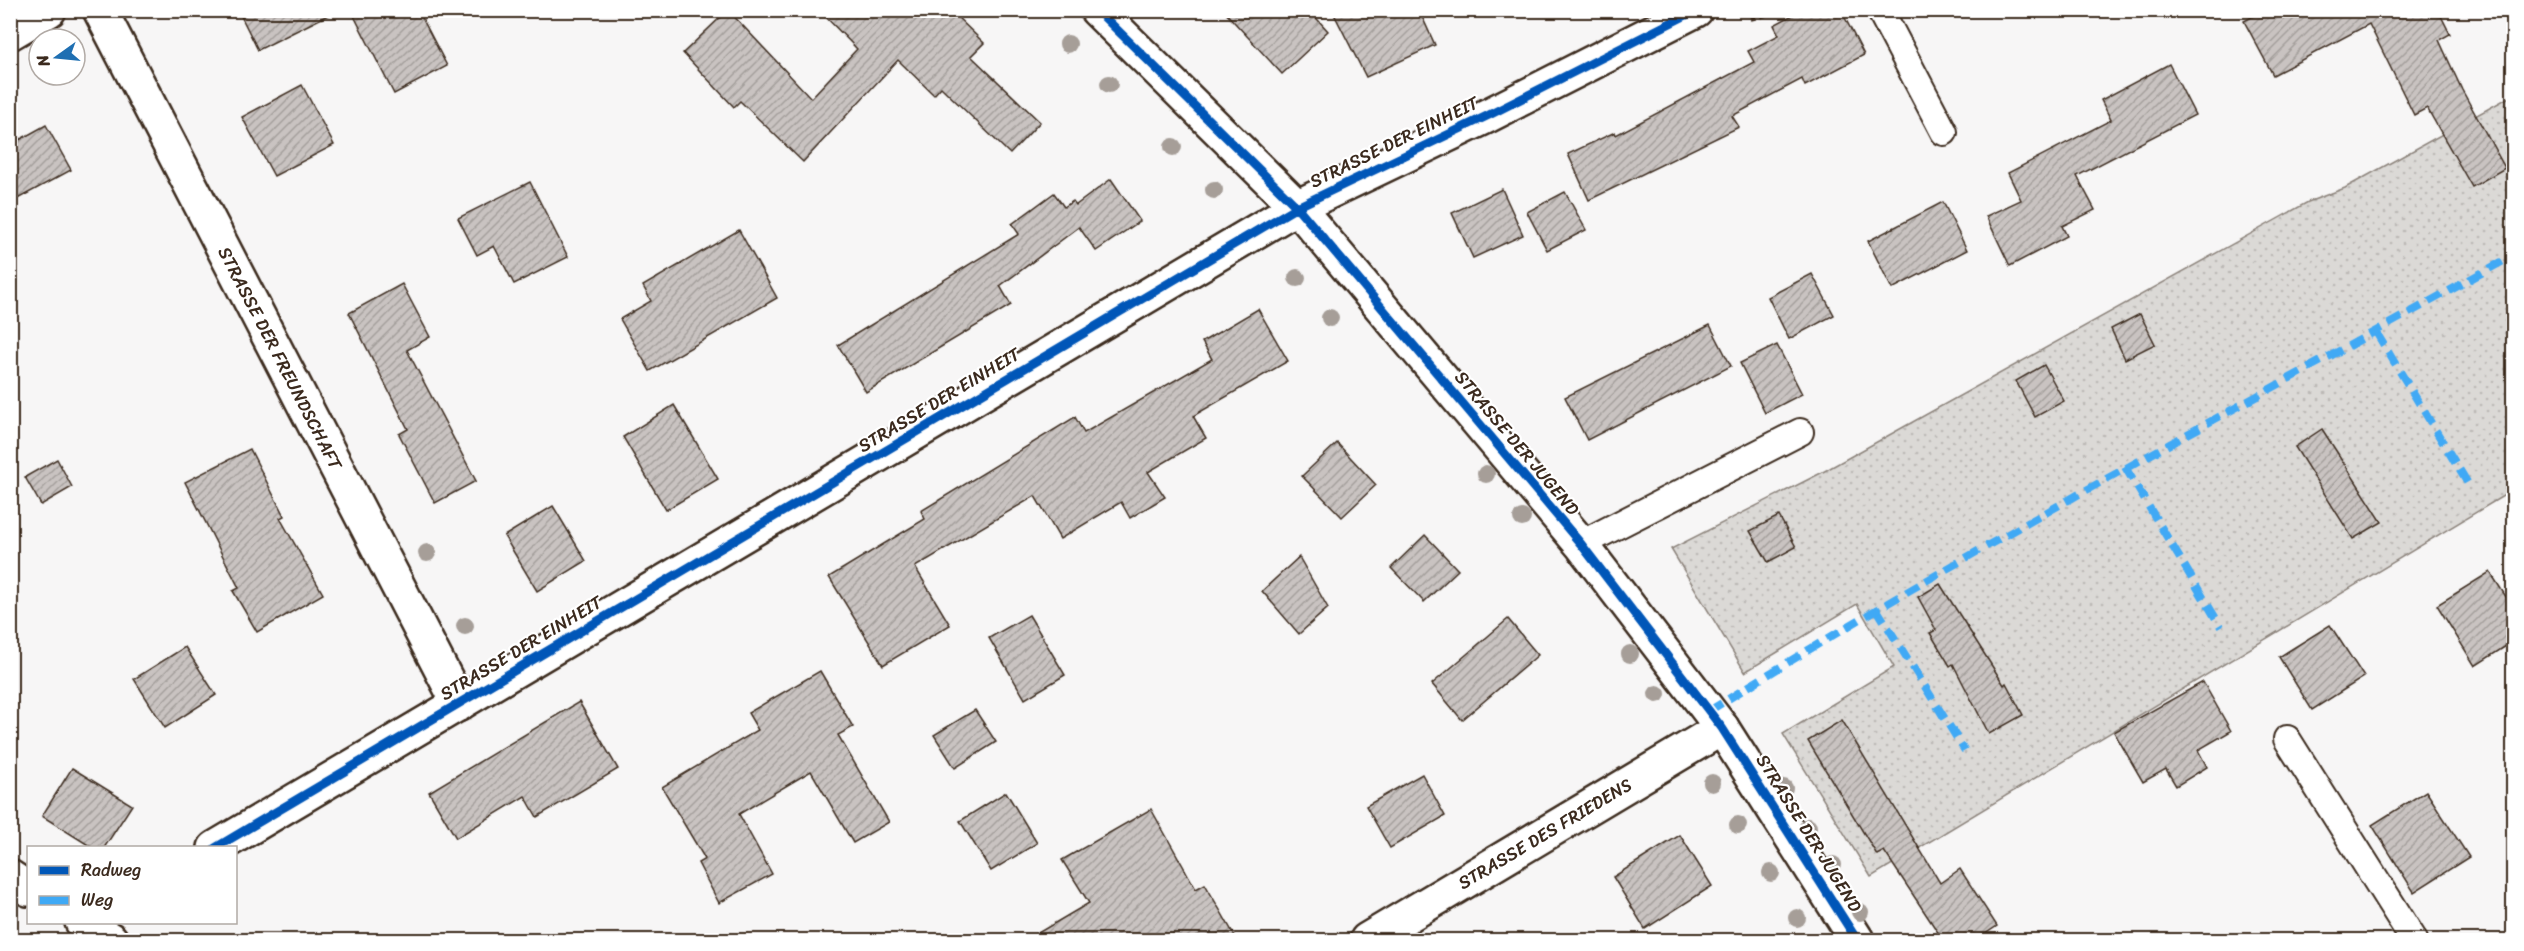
<svg xmlns="http://www.w3.org/2000/svg" width="2524" height="951" viewBox="0 0 2524 951" font-family="Sriracha,sans-serif">
	<style>
		.grass { fill: url(#grass-dots); stroke: #8b827a; stroke-width: 1.5 }
		.building { fill: url(#building-hatch); stroke: #3b2a1e; stroke-width: 1.5 }
		.lines { fill: none; stroke-linecap: round; stroke-linejoin: round }
		.service-casing { stroke: #3b2a1e; stroke-width: 30 }
		.minor-casing { stroke: #3b2a1e; stroke-width: 38 }
		.path { stroke: #3b2a1e; stroke-width: 4; stroke-dasharray: 6 4.5; stroke-linecap: butt }
		.service { stroke: #fff; stroke-width: 26 }
		.minor { stroke: #fff; stroke-width: 33 }
		.quiet { stroke: #3fa9f5; stroke-width: 8; stroke-dasharray: 15 8; stroke-linecap: butt }
		.cycleway-casing { stroke: #fff; stroke-width: 13 }
		.cycleway { stroke: #0057b8; stroke-width: 9 }
		.tree { fill: #a69e98 }
		.labels { text-anchor: middle; dominant-baseline: central; stroke-width: 4.5; stroke-linejoin: round; paint-order: stroke }
		.street-label { font-size: 18px; fill: #3b2a1e; stroke: #fff }
	</style>
	<defs>
		<pattern id="grass-dots" width="8" height="8" patternUnits="userSpaceOnUse" patternTransform="scale(1.5)"><rect width="8" height="8" fill="#dbd9d6"/><path d="M2 2h.1M6 6h.1" fill="none" stroke="#bdbab7" stroke-width="1.8" stroke-linecap="round"/></pattern>
		<pattern id="building-hatch" width="6" height="6" patternUnits="userSpaceOnUse" patternTransform="scale(1.5)"><rect width="6" height="6" fill="#c9c3c1"/><path d="M-1 1l2-2M0 6l6-6M5 7l2-2" fill="none" stroke="#a49f9c"/></pattern>
	</defs>
	<rect width="100%" height="100%" fill="#f7f6f6"/>
	<filter id="ink" filterUnits="userSpaceOnUse"><feTurbulence type="fractalNoise" baseFrequency=".0167" numOctaves="2"/><feDisplacementMap in="SourceGraphic" scale="12" xChannelSelector="R" yChannelSelector="G"/><feConvolveMatrix kernelMatrix="1 2 1 2 8 2 1 2 1" color-interpolation-filters="sRGB"/></filter>
	<g filter="url(#ink)">
		<path class="grass" d="M2513 95V490L1871 877 1783 734 1894 667 1857 604 1745 672 1671 549 1821 473 2308 202 2345 188Z"/>
		<g class="building">
			<path d="M238 10H338L258 50Z"/>
			<path d="M351 10H418L447 66 394 94Z"/>
			<path d="M728 10 811 98 857 49 819 10H950L984 43 971 56 1040 122 1010 154 941 87 934 95 898 60 803 162 740 101 734 107 683 53Z"/>
			<path d="M1223 10H1309L1328 31 1282 74Z"/>
			<path d="M1332 10H1419L1435 45 1366 77Z"/>
			<path d="M1802 10H1841L1864 55 1805 86 1802 79 1732 116 1739 127 1589 200 1568 154 1615 132 1616 135 1754 62 1748 51 1779 35 1774 25Z"/>
			<path d="M2265 10H2438L2450 34 2439 40 2462 90 2505 168 2472 187 2427 108 2414 115 2369 24 2273 75 2244 21Z"/>
			<path d="M2169 64 2195 115 2077 176 2095 210 2062 226 2067 236 2010 266 1986 216 2021 200 2008 173 2111 120 2101 100Z"/>
			<path d="M302 85 334 145 274 176 242 117Z"/>
			<path d="M46 125 71 170 10 203V145Z"/>
			<path d="M1111 179 1140 221 1096 251 1079 227 1000 286 1011 305 866 392 838 345 1019 234 1012 224 1054 193 1064 207 1073 201 1076 205Z"/>
			<path d="M530 182 568 257 514 284 494 246 477 255 458 218Z"/>
			<path d="M1502 189 1523 235 1473 258 1452 213Z"/>
			<path d="M1565 192 1586 230 1547 250 1527 212Z"/>
			<path d="M1943 202 1967 250 1892 289 1868 241Z"/>
			<path d="M739 230 777 298 650 371 620 319 651 301 643 286Z"/>
			<path d="M1812 274 1834 315 1789 339 1768 297Z"/>
			<path d="M402 284 430 337 407 350 476 481 435 503 399 434 408 429 349 313Z"/>
			<path d="M1258 309 1288 361 1193 416 1206 438 1148 472 1165 497 1130 518 1121 502 1060 539 1035 496 915 567 950 625 883 665 829 577 925 519 921 511 1075 417 1084 433 1212 359 1202 342Z"/>
			<path d="M2140 314 2155 344 2125 359 2111 329Z"/>
			<path d="M1710 325 1731 366 1587 440 1565 397Z"/>
			<path d="M1777 345 1802 394 1765 413 1740 363Z"/>
			<path d="M2044 365 2064 401 2035 417 2016 381Z"/>
			<path d="M674 405 718 479 666 510 623 437Z"/>
			<path d="M2322 429 2382 522 2353 539 2295 447Z"/>
			<path d="M1337 443 1376 485 1342 517 1302 476Z"/>
			<path d="M250 449 284 516 280 518 323 594 257 632 233 591 239 588 185 482Z"/>
			<path d="M57 459 72 487 41 505 25 477Z"/>
			<path d="M553 506 586 561 537 591 504 536Z"/>
			<path d="M1779 516 1796 547 1768 562 1750 531Z"/>
			<path d="M1425 535 1458 570 1424 602 1391 568Z"/>
			<path d="M1299 557 1328 608 1299 634 1262 591Z"/>
			<path d="M2490 572 2514 609V641L2475 666 2437 605Z"/>
			<path d="M1940 584 2004 685 2006 683 2023 715 1989 734 1953 664 1950 666 1930 633 1936 630 1918 597Z"/>
			<path d="M1029 615 1065 675 1025 699 989 638Z"/>
			<path d="M1508 619 1538 655 1462 720 1432 684Z"/>
			<path d="M2330 625 2364 677 2312 710 2279 657Z"/>
			<path d="M185 647 216 695 165 728 134 679Z"/>
			<path d="M820 671 853 727 838 735 889 822 853 843 811 771 739 814 772 874 719 903 698 863 705 859 662 787 758 730 748 713Z"/>
			<path d="M2203 682 2231 731 2198 750 2207 767 2176 786 2166 769 2143 782 2114 732Z"/>
			<path d="M579 702 618 769 537 817 525 796 456 838 429 792Z"/>
			<path d="M975 710 996 742 955 768 934 735Z"/>
			<path d="M1842 720 1940 883 1960 869 1997 926 1976 940H1943L1884 851 1877 855 1808 741Z"/>
			<path d="M72 768 132 805 104 848H93L42 816Z"/>
			<path d="M1422 774 1445 816 1390 848 1366 806Z"/>
			<path d="M2426 791 2469 857 2414 892 2372 825Z"/>
			<path d="M1006 792 1037 843 991 871 960 821Z"/>
			<path d="M1151 809 1196 889 1205 884 1237 940H1026L1089 903 1062 860Z"/>
			<path d="M1680 835 1712 886 1645 929 1613 877Z"/>
		</g>
		<g class="lines">
			<g class="service-casing">
				<g id="service">
					<path d="M1880 10 1944 132"/>
					<path d="M1581 544 1800 432"/>
					<path d="M2287 739 2414 940"/>
				</g>
			</g>
			<g class="minor-casing">
				<g id="minor">
					<path id="s1" d="M100 10 459 704"/>
					<path d="M1097 10 1297 207 1581 544 1722 728 1857 940"/>
					<path d="M10 33 49 10"/>
					<path d="M215 848 1297 207 1489 115 1696 10"/>
					<path d="M10 877 28 889"/>
					<path d="M82 922 111 940"/>
					<path id="s2" d="M1367 940 1722 728"/>
				</g>
			</g>
			<path class="path" d="M1750 19 1771 14"/>
			<use href="#service" class="service"/>
			<use href="#minor" class="minor"/>
			<g class="quiet">
				<path d="M2376 332 2470 487"/>
				<path d="M2125 467 2221 627"/>
				<path d="M1876 608 1965 751"/>
				<path d="M1709 711C1971 547 2244 405 2514 255"/>
			</g>
			<g class="cycleway-casing">
				<g id="cycleway">
					<path d="M1097 10 1297 207 1581 544 1722 728 1857 940"/>
					<path d="M215 848 1297 207 1489 115 1696 10"/>
				</g>
			</g>
			<use href="#cycleway" class="cycleway"/>
		</g>
		<g class="tree">
			<circle cx="1068" cy="44" r="9"/>
			<circle cx="1109" cy="84" r="9"/>
			<circle cx="1173" cy="147" r="9"/>
			<circle cx="1214" cy="190" r="9"/>
			<circle cx="1297" cy="278" r="9"/>
			<circle cx="1330" cy="318" r="9"/>
			<circle cx="1486" cy="474" r="9"/>
			<circle cx="1522" cy="518" r="9"/>
			<circle cx="427" cy="553" r="9"/>
			<circle cx="465" cy="626" r="9"/>
			<circle cx="1630" cy="654" r="9"/>
			<circle cx="1657" cy="694" r="9"/>
			<circle cx="1712" cy="783" r="9"/>
			<circle cx="1784" cy="788" r="9"/>
			<circle cx="1738" cy="825" r="9"/>
			<circle cx="1808" cy="827" r="9"/>
			<circle cx="1833" cy="865" r="9"/>
			<circle cx="1771" cy="873" r="9"/>
			<circle cx="1860" cy="912" r="9"/>
			<circle cx="1797" cy="918" r="9"/>
		</g>
	</g>
	<g class="labels">
		<g class="street-label">
			<text transform="translate(1394 142) rotate(-26)">STRASSE DER EINHEIT</text>
			<text stroke="none"><textPath href="#s1" startOffset="392">STRASSE DER FREUNDSCHAFT</textPath></text>
			<text transform="translate(939 400) rotate(-31)">STRASSE DER EINHEIT</text>
			<text transform="translate(1517 443) rotate(50)">STRASSE DER JUGEND</text>
			<text transform="translate(521 648) rotate(-31)">STRASSE DER EINHEIT</text>
			<text transform="translate(1809 833) rotate(58)">STRASSE DER JUGEND</text>
			<text stroke="none"><textPath href="#s2" startOffset="207">STRASSE DES FRIEDENS</textPath></text>
		</g>
	</g>
	<rect width="2524" height="951" fill="none" stroke="#fff" stroke-width="36"/>
	<rect x="18" y="18" width="2488" height="915" fill="none" stroke="#3b2a1e" stroke-width="2" filter="url(#ink)"/>
	<rect x="27" y="846" width="210" height="78" fill="#ffffff" stroke="#b1aaa5" stroke-width="1.5"/>
	<rect x="39" y="866" width="30" height="9" fill="#0057b8" stroke="#b1aaa5" stroke-width="1.5"/>
	<text x="81" y="876" font-size="18" fill="#3b2a1e">Radweg</text>
	<rect x="39" y="896" width="30" height="9" fill="#3fa9f5" stroke="#b1aaa5" stroke-width="1.5"/>
	<text x="81" y="906" font-size="18" fill="#3b2a1e">Weg</text>
	<g transform="translate(57 57) rotate(255)"><circle r="28" fill="#ffffff" stroke="#b1aaa5" stroke-width="1.5"/>
	<path d="M0-4.5L10 22L0 15L-10 22Z" fill="#1f6fb2"/>
	<text y="-9" font-size="16" font-weight="bold" text-anchor="middle" fill="#3b2a1e">N</text>
	</g>
</svg>
